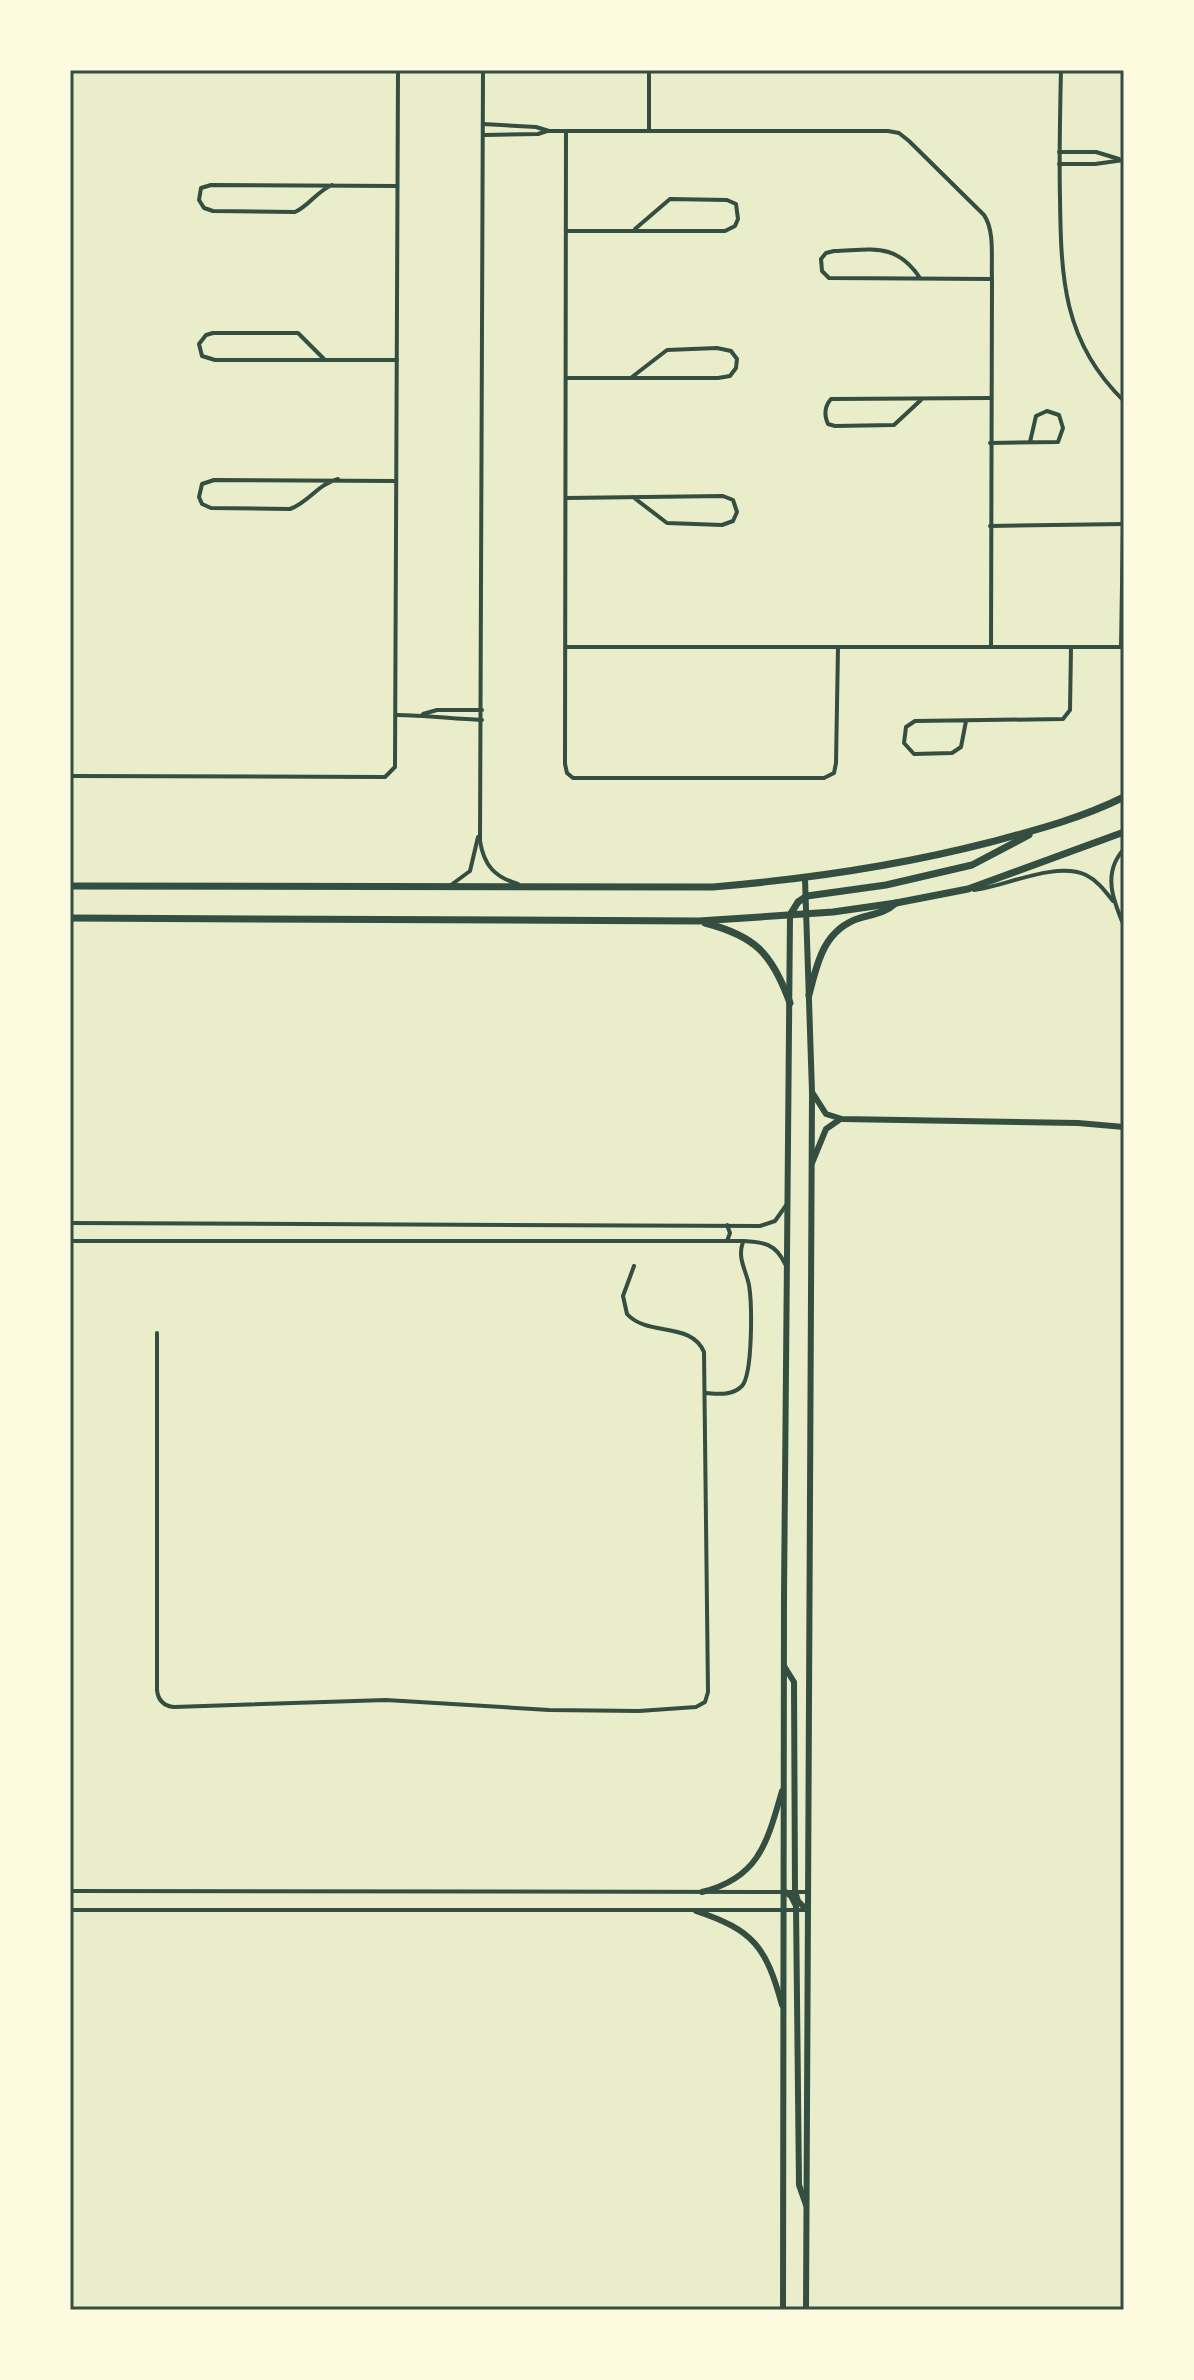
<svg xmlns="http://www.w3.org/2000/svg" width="1194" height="2380" viewBox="0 0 1194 2380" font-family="'Roboto Serif',serif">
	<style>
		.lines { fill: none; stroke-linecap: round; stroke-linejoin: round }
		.minor { stroke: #344e41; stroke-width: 4 }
		.tertiary { stroke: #344e41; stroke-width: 6 }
		.secondary { stroke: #344e41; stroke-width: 6 }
		.primary { stroke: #344e41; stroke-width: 7 }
		.neatline { fill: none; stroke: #344e41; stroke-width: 3 }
	</style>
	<rect width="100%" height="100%" fill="#e9edc9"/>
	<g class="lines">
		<g class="minor">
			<path d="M483 70 480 841C484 866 495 877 518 884"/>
			<path d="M1061 70C1060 113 1059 156 1060 198 1061 278 1063 342 1124 401"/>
			<path d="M483 124 536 127 549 131H888L899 133 909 141 984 215C995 231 991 259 992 279L991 647"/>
			<path d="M566 131 565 764 567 773 573 778H824L834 773 836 763 838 647"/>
			<path d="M649 131V70"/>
			<path d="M484 135 538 134 547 131"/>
			<path d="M1059 152H1096L1119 159"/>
			<path d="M1059 164H1095L1124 160"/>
			<path d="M332 185C316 192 309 206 295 212L213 211 204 208 199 200 201 188 211 185 397 186"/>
			<path d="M567 231H725L735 226 738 219 736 204 727 200 670 199 635 229"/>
			<path d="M920 278C896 242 872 250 834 251L826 253 821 259 822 271 829 278 992 279"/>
			<path d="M324 359 298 333H213L206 335 199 344 202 356 215 360H397"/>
			<path d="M567 378H718L730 376 736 368 737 359 731 351 717 348 667 350 632 377"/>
			<path d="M922 399 894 425 835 426 828 424C824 415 824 407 831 399L990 398"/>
			<path d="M990 443 1058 442 1063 428 1059 415 1047 411 1036 416 1030 442"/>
			<path d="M338 479C318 484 308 503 290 509L211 508 202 504 199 497 202 484 214 480 396 481"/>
			<path d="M566 498 723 496 733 500 737 512 733 521 722 525 667 523 633 497"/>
			<path d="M990 526 1124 524"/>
			<path d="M566 647H1124"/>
			<path d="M1121 647 1123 524"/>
			<path d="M423 714 437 710H482"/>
			<path d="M397 715C425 715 453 719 482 720"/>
			<path d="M966 721 961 747 952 753 914 754 904 743 906 727 915 721 1063 719 1070 710 1071 647"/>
			<path d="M70 776 385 777 395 767 398 70"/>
			<path d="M1124 849C1102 873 1113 900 1124 926"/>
			<path d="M451 885 470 871 478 837"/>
			<path d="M974 890C1006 886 1056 861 1086 875 1098 881 1105 891 1113 901"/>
			<path d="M70 1223 760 1226 775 1221 787 1204"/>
			<path d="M70 1241H744C764 1242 776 1244 785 1264"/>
			<path d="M727 1241 730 1233 727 1225"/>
			<path d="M157 1333V1690C158 1700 164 1706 174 1707L386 1700 549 1710 639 1711 696 1707 705 1702 708 1692 704 1352C691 1321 648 1337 627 1314L623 1296 634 1266"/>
			<path d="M706 1393C718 1394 732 1396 742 1386 753 1373 752 1303 749 1285 746 1270 737 1258 743 1242"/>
			<path d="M70 1891 807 1892"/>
			<path d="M70 1910H807"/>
		</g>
		<g class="tertiary">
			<path d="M812 1092 826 1114 842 1119 1078 1123 1124 1127"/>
			<path d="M812 1163 826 1129 839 1120"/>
		</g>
		<g class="secondary">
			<path d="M805 879 812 1092 806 2310"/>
			<path d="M784 1666 794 1682 795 1891 798 1901 807 1910"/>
			<path d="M784 1891 791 1896 796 1906 799 2185 806 2205"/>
			<path d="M702 1892C759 1878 767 1843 782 1791"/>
			<path d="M696 1911C753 1930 766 1946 782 2005"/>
			<path d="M783 2310 784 1596 790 915"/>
		</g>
		<g class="primary">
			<path d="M70 886 713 887C809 879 898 866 991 842 1036 830 1082 818 1124 797"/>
			<path d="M790 915 798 902 807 896 886 885 972 865 1029 835"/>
			<path d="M70 918 699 921 833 912 896 903 968 889 1124 832"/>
			<path d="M705 923C755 936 772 953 790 1003"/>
			<path d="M809 995C817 963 824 929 860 918 873 914 885 913 896 903"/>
		</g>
	</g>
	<rect width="1194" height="2380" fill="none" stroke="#fefae0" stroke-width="144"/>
	<rect x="72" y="72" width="1050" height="2236" class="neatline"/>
</svg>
